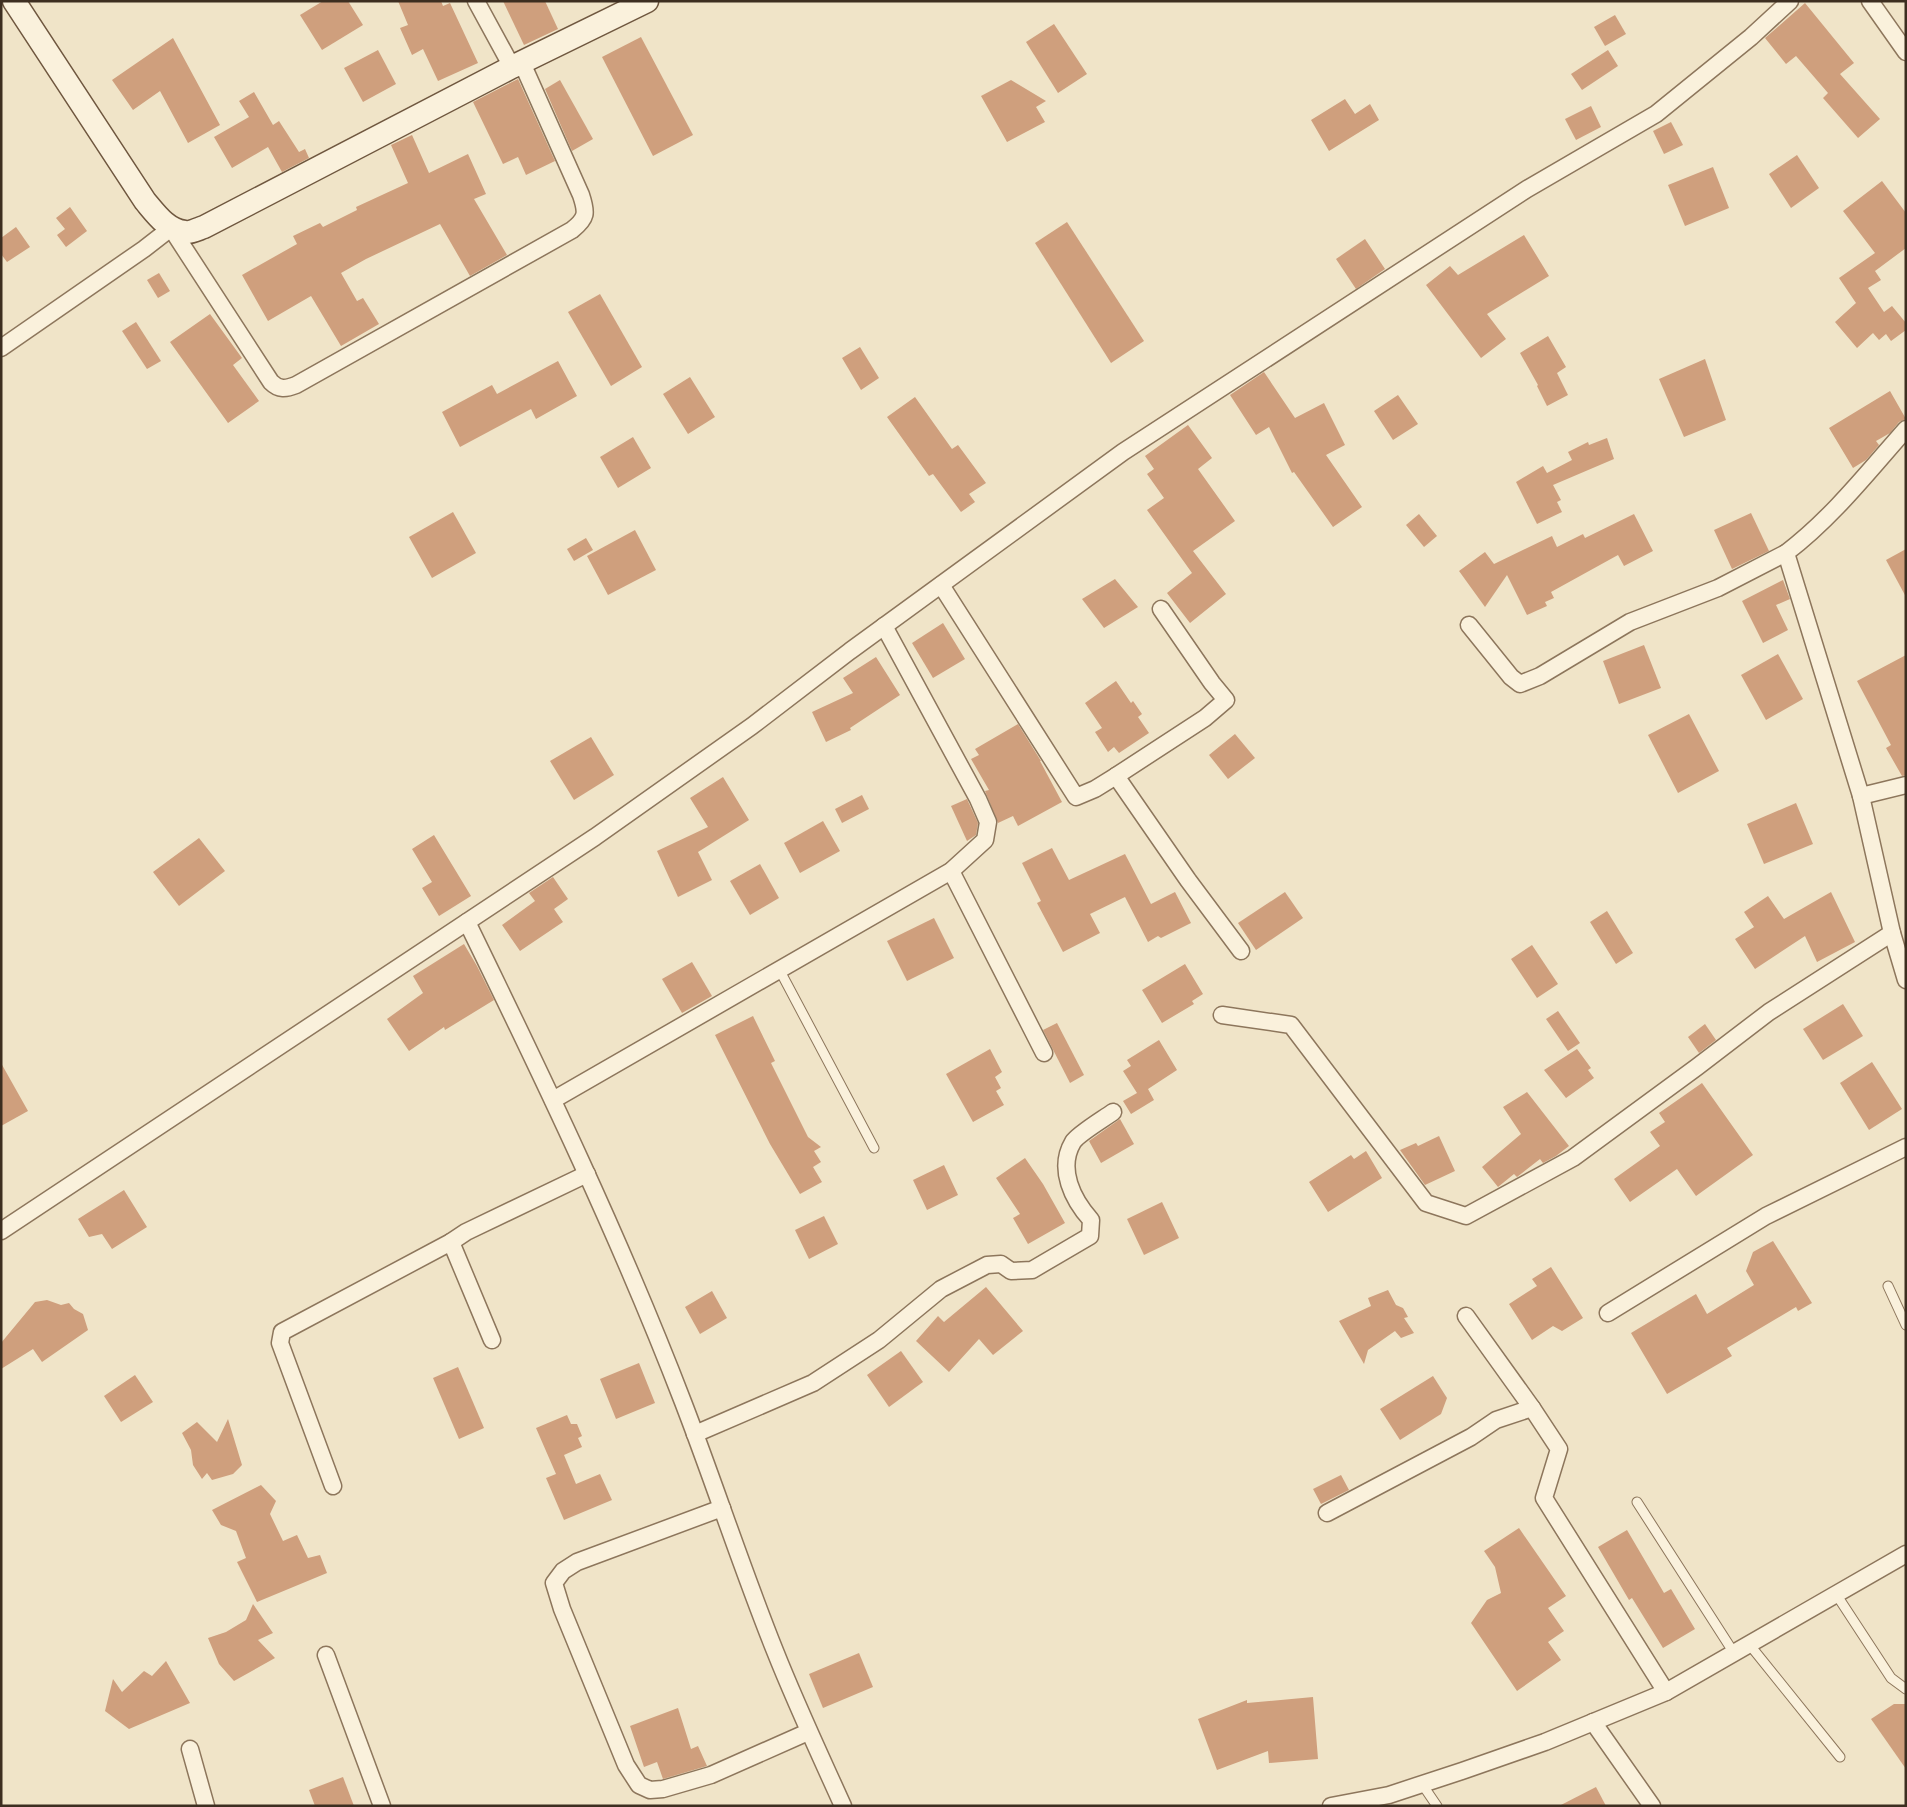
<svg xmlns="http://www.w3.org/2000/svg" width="1907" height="1807" viewBox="0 0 1907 1807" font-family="Lora,serif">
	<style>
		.building { fill: #cf9f7d }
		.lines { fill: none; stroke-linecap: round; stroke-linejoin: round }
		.lane-casing { stroke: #8d765c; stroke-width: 11 }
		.street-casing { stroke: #8d765c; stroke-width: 19 }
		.secondary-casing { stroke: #6f573f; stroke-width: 25 }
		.lane { stroke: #faf1dc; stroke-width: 9 }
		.street { stroke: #faf1dc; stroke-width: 16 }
		.secondary { stroke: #faf1dc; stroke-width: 22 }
	</style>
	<rect width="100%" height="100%" fill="#f0e4c8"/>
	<g class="building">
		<path d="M323 1H348L363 25 322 50 300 15Z"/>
		<path d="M398 1H441L443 6 450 3 478 63 438 81 423 49 412 55 400 28 408 25Z"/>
		<path d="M503 1H545L558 29 524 45Z"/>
		<path d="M1805 3 1854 63 1840 74 1880 119 1858 138 1823 98 1828 93 1796 56 1786 64 1765 38Z"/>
		<path d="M1615 15 1626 34 1605 46 1594 27Z"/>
		<path d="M1054 24 1087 74 1058 93 1026 42Z"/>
		<path d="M641 37 693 135 653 156 602 57Z"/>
		<path d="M173 38 220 125 188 143 160 91 133 110 112 80Z"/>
		<path d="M378 50 396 84 363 102 344 68Z"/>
		<path d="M1608 50 1618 66 1582 90 1571 74Z"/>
		<path d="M518 79 555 161 526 175 518 157 503 164 473 102Z"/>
		<path d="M560 80 593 139 572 151 545 89Z"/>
		<path d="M1011 80 1046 101 1036 107 1045 122 1007 142 981 96Z"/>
		<path d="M254 92 273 125 279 121 299 152 305 149 309 158 282 172 268 147 232 168 214 137 249 117 239 101Z"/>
		<path d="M1345 99 1355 114 1370 104 1379 120 1329 151 1311 120Z"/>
		<path d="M1591 106 1601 127 1576 140 1565 119Z"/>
		<path d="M1671 122 1683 145 1664 154 1653 131Z"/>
		<path d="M412 135 429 173 468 154 486 194 474 199 507 255 470 276 440 224 366 259 341 273 357 301 363 298 379 324 341 346 311 296 268 321 242 275 297 244 293 236 320 223 323 227 357 210 356 207 408 183 391 145Z"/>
		<path d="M1797 155 1819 188 1791 208 1769 174Z"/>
		<path d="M1713 167 1729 208 1685 226 1668 185Z"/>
		<path d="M1882 181 1906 213V248L1875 271 1881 280 1868 288 1884 312 1892 306 1906 323V330L1891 341 1886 334 1879 340 1873 333 1857 348 1835 322 1856 303 1839 278 1875 253 1843 211Z"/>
		<path d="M70 207 87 231 66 247 57 235 65 229 56 218Z"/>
		<path d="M1067 222 1144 341 1111 363 1035 243Z"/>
		<path d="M16 227 30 247 7 262 1 254V238Z"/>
		<path d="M1524 235 1549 276 1487 314 1506 339 1481 358 1426 285 1450 266 1458 275Z"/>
		<path d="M1365 239 1385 269 1356 289 1336 259Z"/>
		<path d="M159 273 170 291 158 298 147 280Z"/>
		<path d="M600 294 642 367 611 386 568 312Z"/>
		<path d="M210 314 242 358 233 365 259 401 228 423 170 342Z"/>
		<path d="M136 322 161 361 147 369 122 331Z"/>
		<path d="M1548 336 1566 367 1557 373 1568 395 1547 406 1537 386 1538 385 1520 353Z"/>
		<path d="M860 347 879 378 861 390 842 358Z"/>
		<path d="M1705 359 1726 420 1684 437 1659 379Z"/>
		<path d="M558 361 577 396 536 419 531 409 460 447 442 412 492 385 497 394Z"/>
		<path d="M1264 372 1295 418 1324 403 1345 445 1326 455 1362 507 1333 527 1294 472 1292 473 1269 427 1256 435 1230 395Z"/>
		<path d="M690 377 715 417 688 434 663 394Z"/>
		<path d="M1890 391 1906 419 1899 422 1890 433 1876 441 1879 445 1866 460 1853 468 1829 428Z"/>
		<path d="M1398 395 1418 424 1393 440 1374 411Z"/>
		<path d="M915 397 952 449 958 445 986 483 969 494 975 502 961 512 933 474 929 476 887 417Z"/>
		<path d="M1188 425 1212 458 1198 469 1235 521 1193 551 1226 594 1190 623 1167 593 1192 573 1147 510 1164 498 1147 474 1154 469 1145 456Z"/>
		<path d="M633 437 651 468 618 488 600 457Z"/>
		<path d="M1607 438 1614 459 1553 485 1561 500 1557 502 1562 512 1537 524 1516 482 1543 466 1547 473 1572 460 1568 452 1588 442 1589 445Z"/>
		<path d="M453 512 476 553 432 578 409 537Z"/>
		<path d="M1751 513 1769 551 1732 569 1714 530Z"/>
		<path d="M1419 514 1437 536 1424 547 1406 525Z"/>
		<path d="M1634 514 1653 551 1624 566 1618 555 1551 592 1554 598 1545 602 1547 606 1527 615 1507 575 1485 607 1459 571 1485 552 1494 564 1552 536 1557 547 1583 534 1585 538Z"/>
		<path d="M635 530 656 570 608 595 587 556Z"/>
		<path d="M586 538 593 550 574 561 567 549Z"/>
		<path d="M1906 549V597L1886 560Z"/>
		<path d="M1115 579 1138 607 1104 628 1082 599Z"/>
		<path d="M1783 580 1790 599 1776 605 1788 630 1763 643 1742 601Z"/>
		<path d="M943 623 965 659 933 678 912 643Z"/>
		<path d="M1644 645 1661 688 1619 704 1603 661Z"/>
		<path d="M1778 654 1803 699 1766 720 1741 675Z"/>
		<path d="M1906 655V775L1902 776 1886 748 1891 745 1857 681Z"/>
		<path d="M876 657 900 695 850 728 851 730 826 742 812 712 853 693 843 678Z"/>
		<path d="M1116 681 1131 703 1133 701 1142 714 1138 717 1149 733 1119 753 1114 747 1108 752 1095 732 1102 728 1085 703Z"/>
		<path d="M1689 714 1719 771 1678 793 1648 735Z"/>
		<path d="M1018 724 1041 761H1040L1062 802 1018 826 1013 816 998 823 985 791 989 790 971 759 979 755 975 749Z"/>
		<path d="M1235 734 1255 758 1228 779 1209 755Z"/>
		<path d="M591 737 614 775 574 800 550 761Z"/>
		<path d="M723 777 749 820 698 852 712 880 678 897 657 851 708 827 690 798Z"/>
		<path d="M862 795 869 809 842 823 835 809Z"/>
		<path d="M967 799 978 823 976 835 967 841 951 806Z"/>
		<path d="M1796 803 1813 844 1764 864 1747 824Z"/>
		<path d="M823 821 840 851 800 873 784 843Z"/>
		<path d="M434 835 471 896 439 916 422 888 432 882 412 849Z"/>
		<path d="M199 838 225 871 179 906 153 872Z"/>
		<path d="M1052 848 1069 880 1125 854 1151 904 1175 892 1191 923 1161 938 1158 936 1148 942 1125 897 1090 914 1100 933 1063 952 1037 903 1041 901 1022 863Z"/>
		<path d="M760 864 779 898 750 915 730 881Z"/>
		<path d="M553 877 568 899 554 909 563 922 520 951 502 925 535 901 529 893Z"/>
		<path d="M1285 892 1303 918 1256 950 1238 923Z"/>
		<path d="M1831 892 1855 942 1817 962 1805 936 1755 969 1735 939 1754 927 1744 912 1768 896 1784 919Z"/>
		<path d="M1607 911 1633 953 1616 964 1590 922Z"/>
		<path d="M934 918 954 958 907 981 887 941Z"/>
		<path d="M464 944 477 966 494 1000 445 1030 444 1027 409 1051 387 1019 423 993 413 976Z"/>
		<path d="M1532 945 1558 984 1537 998 1511 959Z"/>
		<path d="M692 962 712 996 682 1013 662 979Z"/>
		<path d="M1185 964 1203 994 1192 1001 1194 1004 1162 1023 1142 990Z"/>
		<path d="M1843 1004 1863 1036 1823 1060 1803 1029Z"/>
		<path d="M1558 1011 1580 1043 1568 1051 1546 1019Z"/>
		<path d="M753 1016 775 1061 771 1063 808 1137 821 1147 814 1151 821 1162 813 1167 822 1182 800 1194 770 1144 715 1035Z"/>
		<path d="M1057 1023 1084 1075 1070 1083 1043 1030Z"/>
		<path d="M1705 1024 1716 1040 1699 1053 1688 1037Z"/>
		<path d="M1159 1040 1177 1070 1148 1089 1154 1100 1131 1114 1123 1101 1137 1093 1123 1071 1131 1066 1127 1060Z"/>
		<path d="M990 1049 1002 1072 995 1077 1001 1088 996 1091 1004 1105 973 1122 946 1074Z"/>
		<path d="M1577 1049 1591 1068 1588 1070 1594 1078 1566 1098 1544 1070Z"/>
		<path d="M1872 1062 1902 1109 1869 1130 1840 1083Z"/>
		<path d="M1 1063 28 1111 1 1126Z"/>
		<path d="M1702 1083 1753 1155 1696 1196 1677 1169 1630 1202 1614 1179 1660 1146 1650 1132 1665 1122 1659 1113Z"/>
		<path d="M1527 1092 1569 1146 1556 1156 1543 1163 1540 1159 1517 1177 1514 1174 1498 1187 1482 1167 1521 1134 1503 1107Z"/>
		<path d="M1120 1119 1134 1144 1101 1163 1089 1141Z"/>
		<path d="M1439 1136 1455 1171 1425 1185 1400 1150 1416 1143 1418 1146Z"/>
		<path d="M1366 1151 1382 1178 1328 1212 1309 1182 1351 1155 1354 1159Z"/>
		<path d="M1025 1158 1043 1184 1065 1223 1028 1244 1013 1218 1020 1214 996 1178Z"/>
		<path d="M944 1165 958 1195 927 1210 913 1180Z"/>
		<path d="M124 1190 147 1227 112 1249 102 1234 89 1237 78 1219Z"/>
		<path d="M1162 1202 1179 1238 1144 1255 1127 1219Z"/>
		<path d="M824 1216 838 1244 809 1259 795 1230Z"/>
		<path d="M1773 1241 1812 1303 1798 1311 1796 1307 1727 1348 1732 1356 1667 1394 1631 1333 1696 1294 1707 1314 1754 1285 1746 1271 1753 1252Z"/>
		<path d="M1551 1267 1583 1318 1562 1331 1553 1326 1532 1340 1509 1304 1537 1286 1532 1279Z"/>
		<path d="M986 1287 1023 1331 993 1355 979 1339 949 1372 916 1341 938 1316 944 1322Z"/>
		<path d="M1388 1290 1396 1305 1403 1308 1408 1317 1404 1318 1414 1333 1401 1338 1395 1331 1368 1350 1364 1364 1339 1321 1371 1306 1368 1298Z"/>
		<path d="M712 1291 727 1318 700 1334 685 1307Z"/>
		<path d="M47 1300 61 1305 69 1303 74 1309 83 1314 88 1330 42 1362 33 1349 1 1369V1343L35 1302Z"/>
		<path d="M901 1351 923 1382 889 1407 867 1375Z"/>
		<path d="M639 1363 655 1403 616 1419 600 1379Z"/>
		<path d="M458 1367 484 1428 459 1439 433 1378Z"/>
		<path d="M135 1375 153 1402 121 1422 104 1396Z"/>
		<path d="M1433 1376 1447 1398 1441 1414 1400 1440 1380 1409Z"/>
		<path d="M567 1415 571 1424H577L582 1436 578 1438 582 1447 564 1455 576 1484 600 1474 612 1500 564 1520 546 1478 556 1474 536 1428Z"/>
		<path d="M228 1419 242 1465 233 1474 212 1480 207 1473 202 1479 193 1465 191 1450 182 1433 197 1422 217 1442Z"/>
		<path d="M1341 1475 1349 1490 1321 1504 1313 1489Z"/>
		<path d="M261 1485 276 1501 270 1514 283 1541 297 1535 308 1558 320 1555 327 1573 257 1602 237 1562 246 1558 236 1531 221 1525 212 1510Z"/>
		<path d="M1519 1528 1566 1596 1548 1608 1564 1631 1548 1642 1561 1660 1517 1691 1471 1623 1487 1600 1501 1593 1495 1567 1484 1551Z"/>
		<path d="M1627 1530 1664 1593 1671 1589 1695 1629 1663 1648 1632 1598 1629 1600 1598 1547Z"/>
		<path d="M253 1604 273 1633 258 1640 275 1658 234 1681 219 1664 208 1638 226 1632 246 1620Z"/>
		<path d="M859 1653 873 1687 823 1708 809 1674Z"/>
		<path d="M166 1661 190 1703 129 1729 105 1711 113 1679 122 1692 144 1671 152 1676Z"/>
		<path d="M1313 1697 1318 1759 1269 1763 1268 1751 1217 1770 1198 1719 1247 1700V1703Z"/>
		<path d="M1894 1704H1906V1769L1871 1719Z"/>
		<path d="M678 1708 691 1749 698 1746 707 1766 663 1779 657 1762 644 1767 630 1726Z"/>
		<path d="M343 1777 354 1806H315L309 1790Z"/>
		<path d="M1596 1787 1606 1806H1559Z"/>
	</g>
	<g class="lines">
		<g class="lane-casing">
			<g id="lane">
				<path d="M779 969 874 1148"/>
				<path d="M1888 1286 1906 1325"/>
				<path d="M1637 1502 1734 1653"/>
				<path d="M1836 1594 1891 1678 1906 1689"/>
				<path d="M1749 1644 1840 1757"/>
				<path d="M1422 1784 1437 1806"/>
			</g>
		</g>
		<g class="street-casing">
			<g id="street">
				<path d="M476 1 512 67"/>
				<path d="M1870 1 1906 52"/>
				<path d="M1 348 144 249 171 228 271 382C279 390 286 389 296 385L572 230C587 218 587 213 581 195L522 63"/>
				<path d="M1906 429C1868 472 1832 518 1786 553L1861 796 1892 933 1906 980"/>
				<path d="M941 585 1076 797 1095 789 1116 776 1188 880 1241 951"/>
				<path d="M1469 625 1511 677 1520 684 1540 676 1630 622 1718 588 1786 553"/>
				<path d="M1116 776 1205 718 1226 700 1212 683 1161 609"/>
				<path d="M1861 796 1906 785"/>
				<path d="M951 871 1044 1053"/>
				<path d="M467 922C544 1080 620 1238 683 1402 715 1485 742 1569 775 1651 796 1704 820 1755 843 1806"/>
				<path d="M1222 1015 1291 1025 1426 1203 1466 1216 1573 1158 1697 1067 1769 1012 1892 933"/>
				<path d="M553 1100 951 871 985 840 988 822 978 799 884 626"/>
				<path d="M1 1231 595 837 752 726 850 651 1123 452 1527 189 1656 114 1751 37 1790 1"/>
				<path d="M1608 1313 1766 1216 1906 1147"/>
				<path d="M1466 1316 1532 1408"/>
				<path d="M492 1340 451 1242 466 1232 587 1174"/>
				<path d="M695 1434 813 1383 879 1340 941 1289 987 1265 1001 1264 1011 1271 1032 1270 1090 1236 1091 1220C1073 1200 1057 1169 1073 1142 1078 1134 1105 1118 1113 1112"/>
				<path d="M333 1486 280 1343 282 1332 451 1242"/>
				<path d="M722 1508 577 1562 563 1571 554 1583 562 1609 626 1765 639 1785 650 1790 663 1789 711 1775 808 1732"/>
				<path d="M1327 1513 1471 1437 1496 1420 1532 1408 1559 1449 1544 1498 1666 1692"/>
				<path d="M326 1655 382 1806"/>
				<path d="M1593 1722 1652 1806"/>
				<path d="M190 1749 206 1806"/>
				<path d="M1331 1806 1389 1795 1462 1771 1545 1742 1666 1692 1906 1554"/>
			</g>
		</g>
		<g class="secondary-casing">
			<path id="secondary" d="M14 1 145 201C156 214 167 230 185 232 191 233 198 229 204 227L512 67 647 1"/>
		</g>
		<use href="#lane" class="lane"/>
		<use href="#street" class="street"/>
		<use href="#secondary" class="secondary"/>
	</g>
	<rect width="1907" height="1807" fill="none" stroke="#3d2e20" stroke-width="5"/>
</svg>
